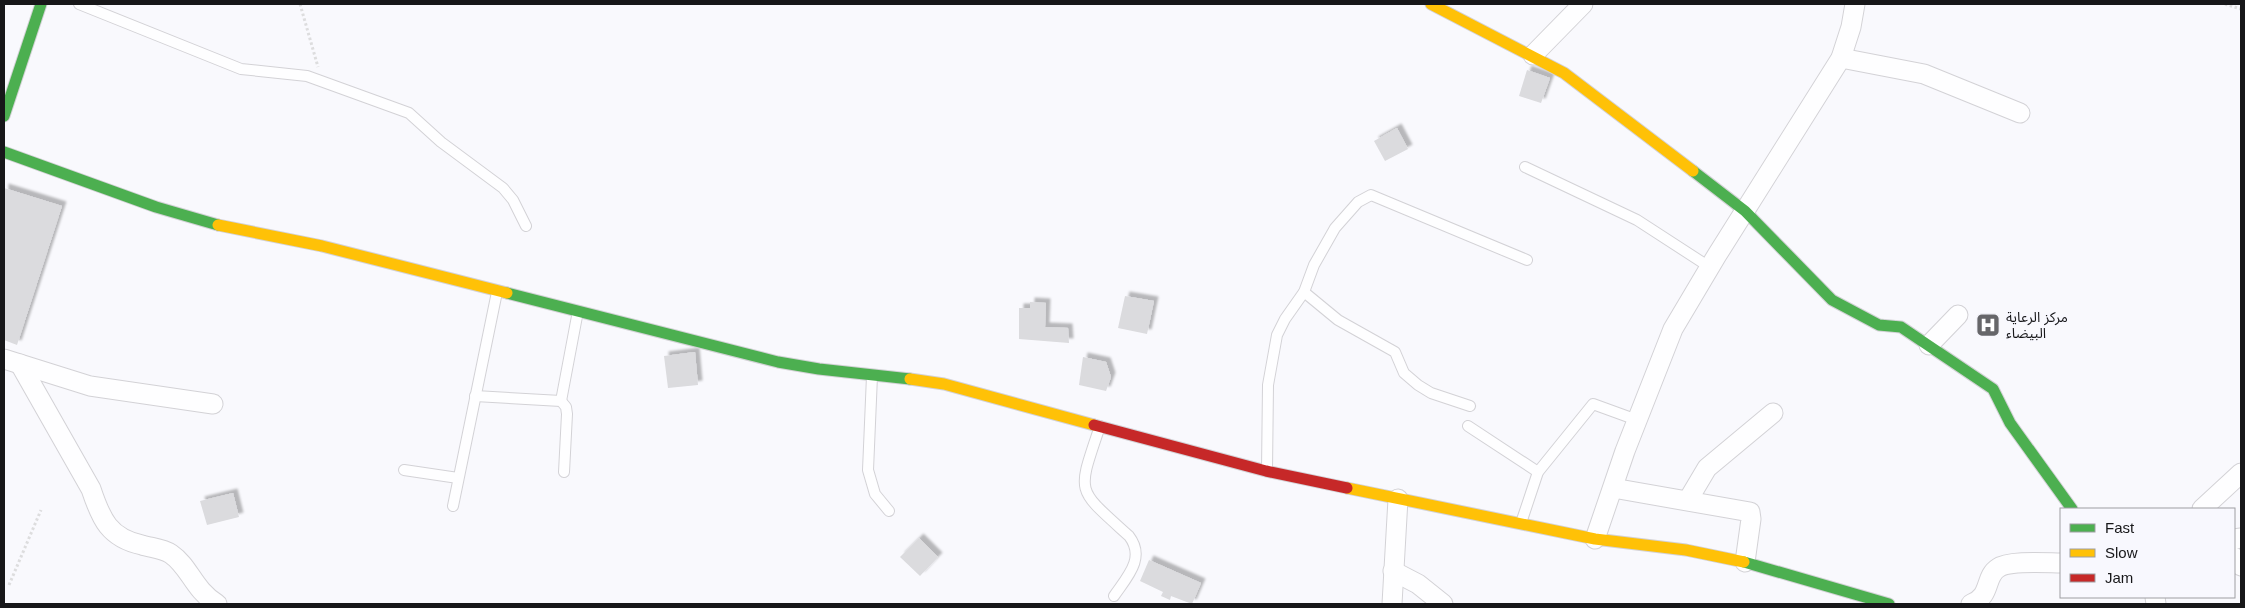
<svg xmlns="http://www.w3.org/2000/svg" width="2245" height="608" viewBox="0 0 2245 608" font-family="Arial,'Noto Sans Arabic',sans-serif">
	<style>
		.building { fill: #dbdbde; filter: url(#shadow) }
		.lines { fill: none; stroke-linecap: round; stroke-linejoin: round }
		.lane-casing { stroke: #d3d2d6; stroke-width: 12 }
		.street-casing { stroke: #d3d2d6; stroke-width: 21 }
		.fast-casing { stroke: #d3d2d6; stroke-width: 13 }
		.slow-casing { stroke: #d3d2d6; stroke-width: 13 }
		.jam-casing { stroke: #d3d2d6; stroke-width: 13 }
		.path { stroke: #ddddde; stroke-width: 3; stroke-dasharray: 2.5 2.5; stroke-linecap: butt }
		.lane { stroke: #fefeff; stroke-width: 10 }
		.street { stroke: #fefeff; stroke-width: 19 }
		.fast { stroke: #4caf50; stroke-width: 11 }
		.slow { stroke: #ffc107; stroke-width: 11 }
		.jam { stroke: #c62828; stroke-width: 11 }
		.labels { text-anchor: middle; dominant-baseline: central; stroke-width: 4; stroke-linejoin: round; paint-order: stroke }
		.poi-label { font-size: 14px; fill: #171719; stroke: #f8f8fe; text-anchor: start }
	</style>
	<defs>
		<filter id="shadow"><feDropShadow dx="4.5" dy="-4.5" stdDeviation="1" flood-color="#0004"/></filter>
	</defs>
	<rect width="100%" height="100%" fill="#f9f9fd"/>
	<g class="building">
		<path d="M1527 70 1550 78 1541 103 1519 96Z"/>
		<path d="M1397 128 1408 149 1385 161 1374 141Z"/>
		<path d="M4 188 62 206 17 345 4 340Z"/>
		<path d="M1125 296 1154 301 1147 334 1118 328Z"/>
		<path d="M1030 302 1046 303 1045 327 1068 328 1069 343 1019 339V308H1030Z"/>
		<path d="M695 352 698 385 668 388 664 356Z"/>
		<path d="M1083 357 1106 362 1111 377 1106 391 1079 385Z"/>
		<path d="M233 493 239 517 207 525 200 501Z"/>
		<path d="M919 538 938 557 920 576 900 557Z"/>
		<path d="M1149 560 1201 583 1192 604 1171 596 1170 600 1161 596 1163 592 1140 581Z"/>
	</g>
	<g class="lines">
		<g class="lane-casing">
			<g id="lane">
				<path d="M79 4 241 69 307 76 409 113 441 142 503 188 513 200 526 226"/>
				<path d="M1525 167 1637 220 1711 268"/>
				<path d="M1304 292 1338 320 1395 352 1404 373 1418 385 1431 393 1470 406"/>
				<path d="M872 376 868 470 875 494 889 511"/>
				<path d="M475 396 561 401 566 407 567 414 564 472"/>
				<path d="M561 401 578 311"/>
				<path d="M1100 426C1077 495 1075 487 1129 536 1146 558 1127 577 1114 596"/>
				<path d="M1468 426 1538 472"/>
				<path d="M404 470 458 478"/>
				<path d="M1267 470 1268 385 1277 335 1285 319 1304 292 1314 265 1335 228 1358 202 1371 195 1527 260"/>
				<path d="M453 506 497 292"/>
				<path d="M1521 523 1538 472 1593 404 1637 420"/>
			</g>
		</g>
		<g class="street-casing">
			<g id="street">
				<path d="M1533 55 1583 4"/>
				<path d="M1841 58 1924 74 2020 113"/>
				<path d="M1929 345 1958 315"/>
				<path d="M4 359 90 386 213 404"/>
				<path d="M20 364 91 489C101 519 109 538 142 545 151 548 162 548 171 554 190 567 193 589 217 604"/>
				<path d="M1613 488 1750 512 1751 519 1745 562"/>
				<path d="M1688 500 1707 468 1773 413"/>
				<path d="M2202 509 2241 473"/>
				<path d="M1595 539 1625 451 1673 329 1717 255 1841 58 1851 27 1855 4"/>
				<path d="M2234 539 2241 538"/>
				<path d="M2234 557 2241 566"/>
				<path d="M1393 571 1418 584 1443 604"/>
				<path d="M2155 597 2156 604"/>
				<path d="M1392 604 1398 499"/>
				<path d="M1971 604C1992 596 1984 577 1998 568 2009 560 2048 563 2061 563"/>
			</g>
		</g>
		<g class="fast-casing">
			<g id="fast">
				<path d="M4 116 41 4"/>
				<path d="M4 152 156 207 218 225"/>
				<path d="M1693 171 1745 211 1832 300 1879 325 1901 327 1993 389 2010 423 2072 509"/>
				<path d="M507 293 778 362 819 369 910 379"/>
				<path d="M1744 562 1889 604"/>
			</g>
		</g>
		<g class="slow-casing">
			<g id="slow">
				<path d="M1431 4 1564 73 1693 171"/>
				<path d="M218 225 322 246 507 293"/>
				<path d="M910 379 944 384 1094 425"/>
				<path d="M1347 488 1595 539 1686 550 1744 562"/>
			</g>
		</g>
		<g class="jam-casing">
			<path id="jam" d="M1094 425 1266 471 1347 488"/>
		</g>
		<g class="path">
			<path d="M300 4 318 67"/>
			<path d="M2225 4 2241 9"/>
			<path d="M9 585 41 510"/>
		</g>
		<use href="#lane" class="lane"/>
		<use href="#street" class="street"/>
		<use href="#fast" class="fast"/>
		<use href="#slow" class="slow"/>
		<use href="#jam" class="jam"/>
	</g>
	<defs>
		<g id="hospital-square" transform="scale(1.25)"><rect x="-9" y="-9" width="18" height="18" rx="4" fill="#666669" stroke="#f8f8fe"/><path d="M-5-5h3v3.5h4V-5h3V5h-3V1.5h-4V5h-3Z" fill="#fff"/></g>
	</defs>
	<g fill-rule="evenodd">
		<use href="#hospital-square" x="1988" y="325"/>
	</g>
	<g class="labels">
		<g class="poi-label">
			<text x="2006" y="317">مركز الرعاية<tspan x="2006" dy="16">البيضاء</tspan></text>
		</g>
	</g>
	<rect width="2245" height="608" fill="none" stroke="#171719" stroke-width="10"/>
	<rect x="2060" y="508" width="175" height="90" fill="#f8f8fe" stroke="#9e9ea2"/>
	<rect x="2070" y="524" width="25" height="8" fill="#4caf50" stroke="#9e9ea2"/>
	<text x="2105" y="533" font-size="15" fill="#171719">Fast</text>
	<rect x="2070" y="549" width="25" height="8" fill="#ffc107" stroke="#9e9ea2"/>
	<text x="2105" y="558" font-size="15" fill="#171719">Slow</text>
	<rect x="2070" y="574" width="25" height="8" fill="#c62828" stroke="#9e9ea2"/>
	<text x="2105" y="583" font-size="15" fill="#171719">Jam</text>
</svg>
